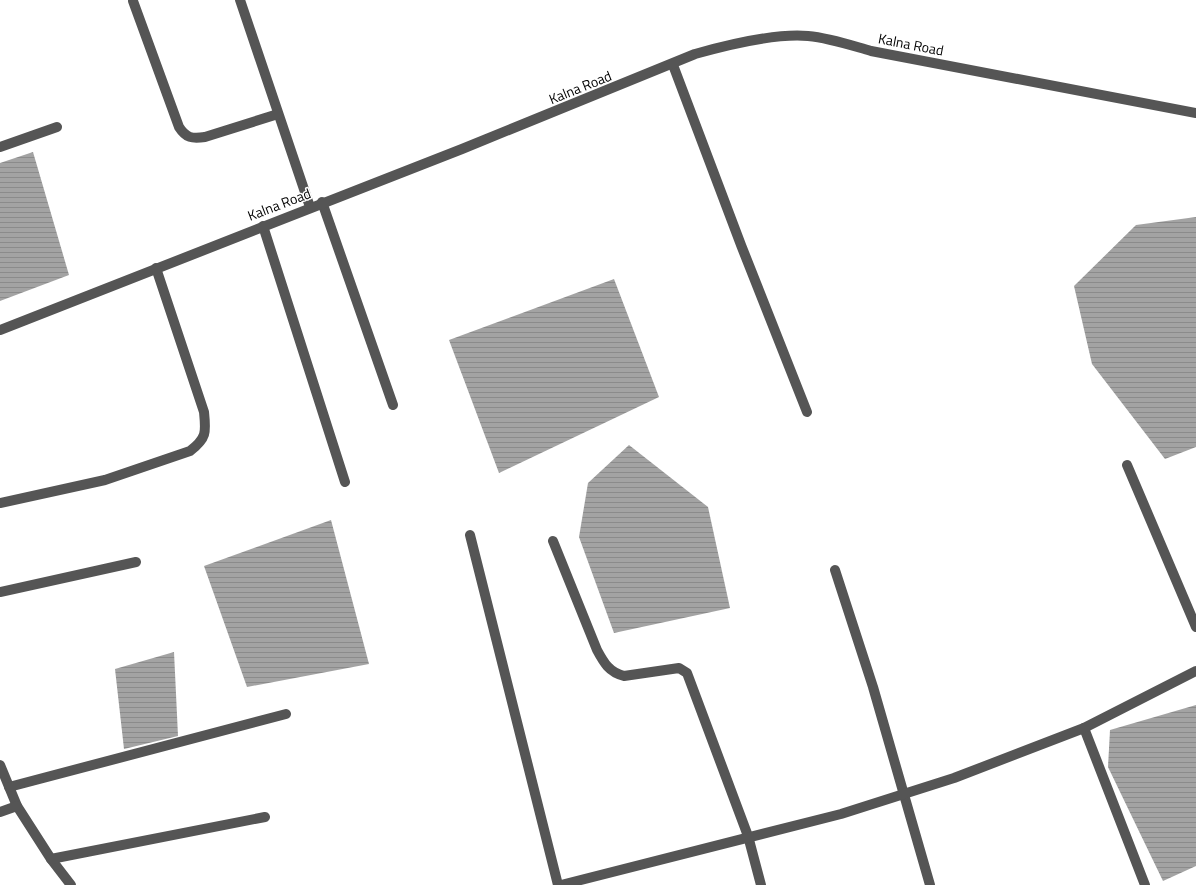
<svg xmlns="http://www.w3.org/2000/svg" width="1196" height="885" viewBox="0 0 1196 885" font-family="'Titillium Web',sans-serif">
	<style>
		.water { fill: url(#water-rules) }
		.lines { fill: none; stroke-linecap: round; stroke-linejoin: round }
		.minor { stroke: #555; stroke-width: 10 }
		.labels { text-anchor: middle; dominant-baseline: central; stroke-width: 3; stroke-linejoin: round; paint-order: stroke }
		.street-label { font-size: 14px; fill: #000; stroke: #fff }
	</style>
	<defs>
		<pattern id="water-rules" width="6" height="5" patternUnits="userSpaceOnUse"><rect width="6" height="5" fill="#a3a3a3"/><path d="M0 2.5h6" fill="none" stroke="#8b8b8b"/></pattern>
	</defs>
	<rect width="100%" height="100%" fill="#fff"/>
	<g class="water">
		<path d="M33 152 69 275 0 301V163Z"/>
		<path d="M1196 217V447L1165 459 1092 364 1074 286 1136 225Z"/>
		<path d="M614 279 659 397 499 473 449 340Z"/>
		<path d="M629 445 708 507 730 608 614 633 579 537 588 483Z"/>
		<path d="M331 520 369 664 247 687 204 566Z"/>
		<path d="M174 652 178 736 124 749 115 669Z"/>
		<path d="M1196 705V866L1163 881 1108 767 1110 730Z"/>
	</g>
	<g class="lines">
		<g class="minor">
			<path d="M240 0 310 207"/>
			<path d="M133 1 179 127C186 138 192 139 205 137L278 114"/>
			<path d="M673 65 741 245 807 412"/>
			<path d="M0 147 57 127"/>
			<path d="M322 202 393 405"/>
			<path d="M263 226 345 482"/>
			<path d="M0 330 462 149 695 54C727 45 775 33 808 36 830 38 850 45 871 51L1196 113"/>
			<path d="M1127 465 1196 627"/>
			<path d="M0 503 105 480 190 451C207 438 206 432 204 412L156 268"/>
			<path d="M470 535 558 885"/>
			<path d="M553 541 597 650C604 663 609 672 624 676L679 668 687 673 748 836 761 885"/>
			<path d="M835 570 873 687 930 885"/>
			<path d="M0 592 136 562"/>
			<path d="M1084 728 1145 885"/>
			<path d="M0 765 17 806 51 859 71 885"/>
			<path d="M9 787 286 714"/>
			<path d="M0 812 17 806"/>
			<path d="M51 859 265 817"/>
			<path d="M561 885 841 814 954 778 1084 728 1196 671"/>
		</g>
	</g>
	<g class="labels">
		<g class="street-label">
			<text transform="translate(911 44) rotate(11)">Kalna Road</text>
			<text transform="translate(580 87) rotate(-22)">Kalna Road</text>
			<text transform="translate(279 204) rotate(-21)">Kalna Road</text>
		</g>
	</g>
</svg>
